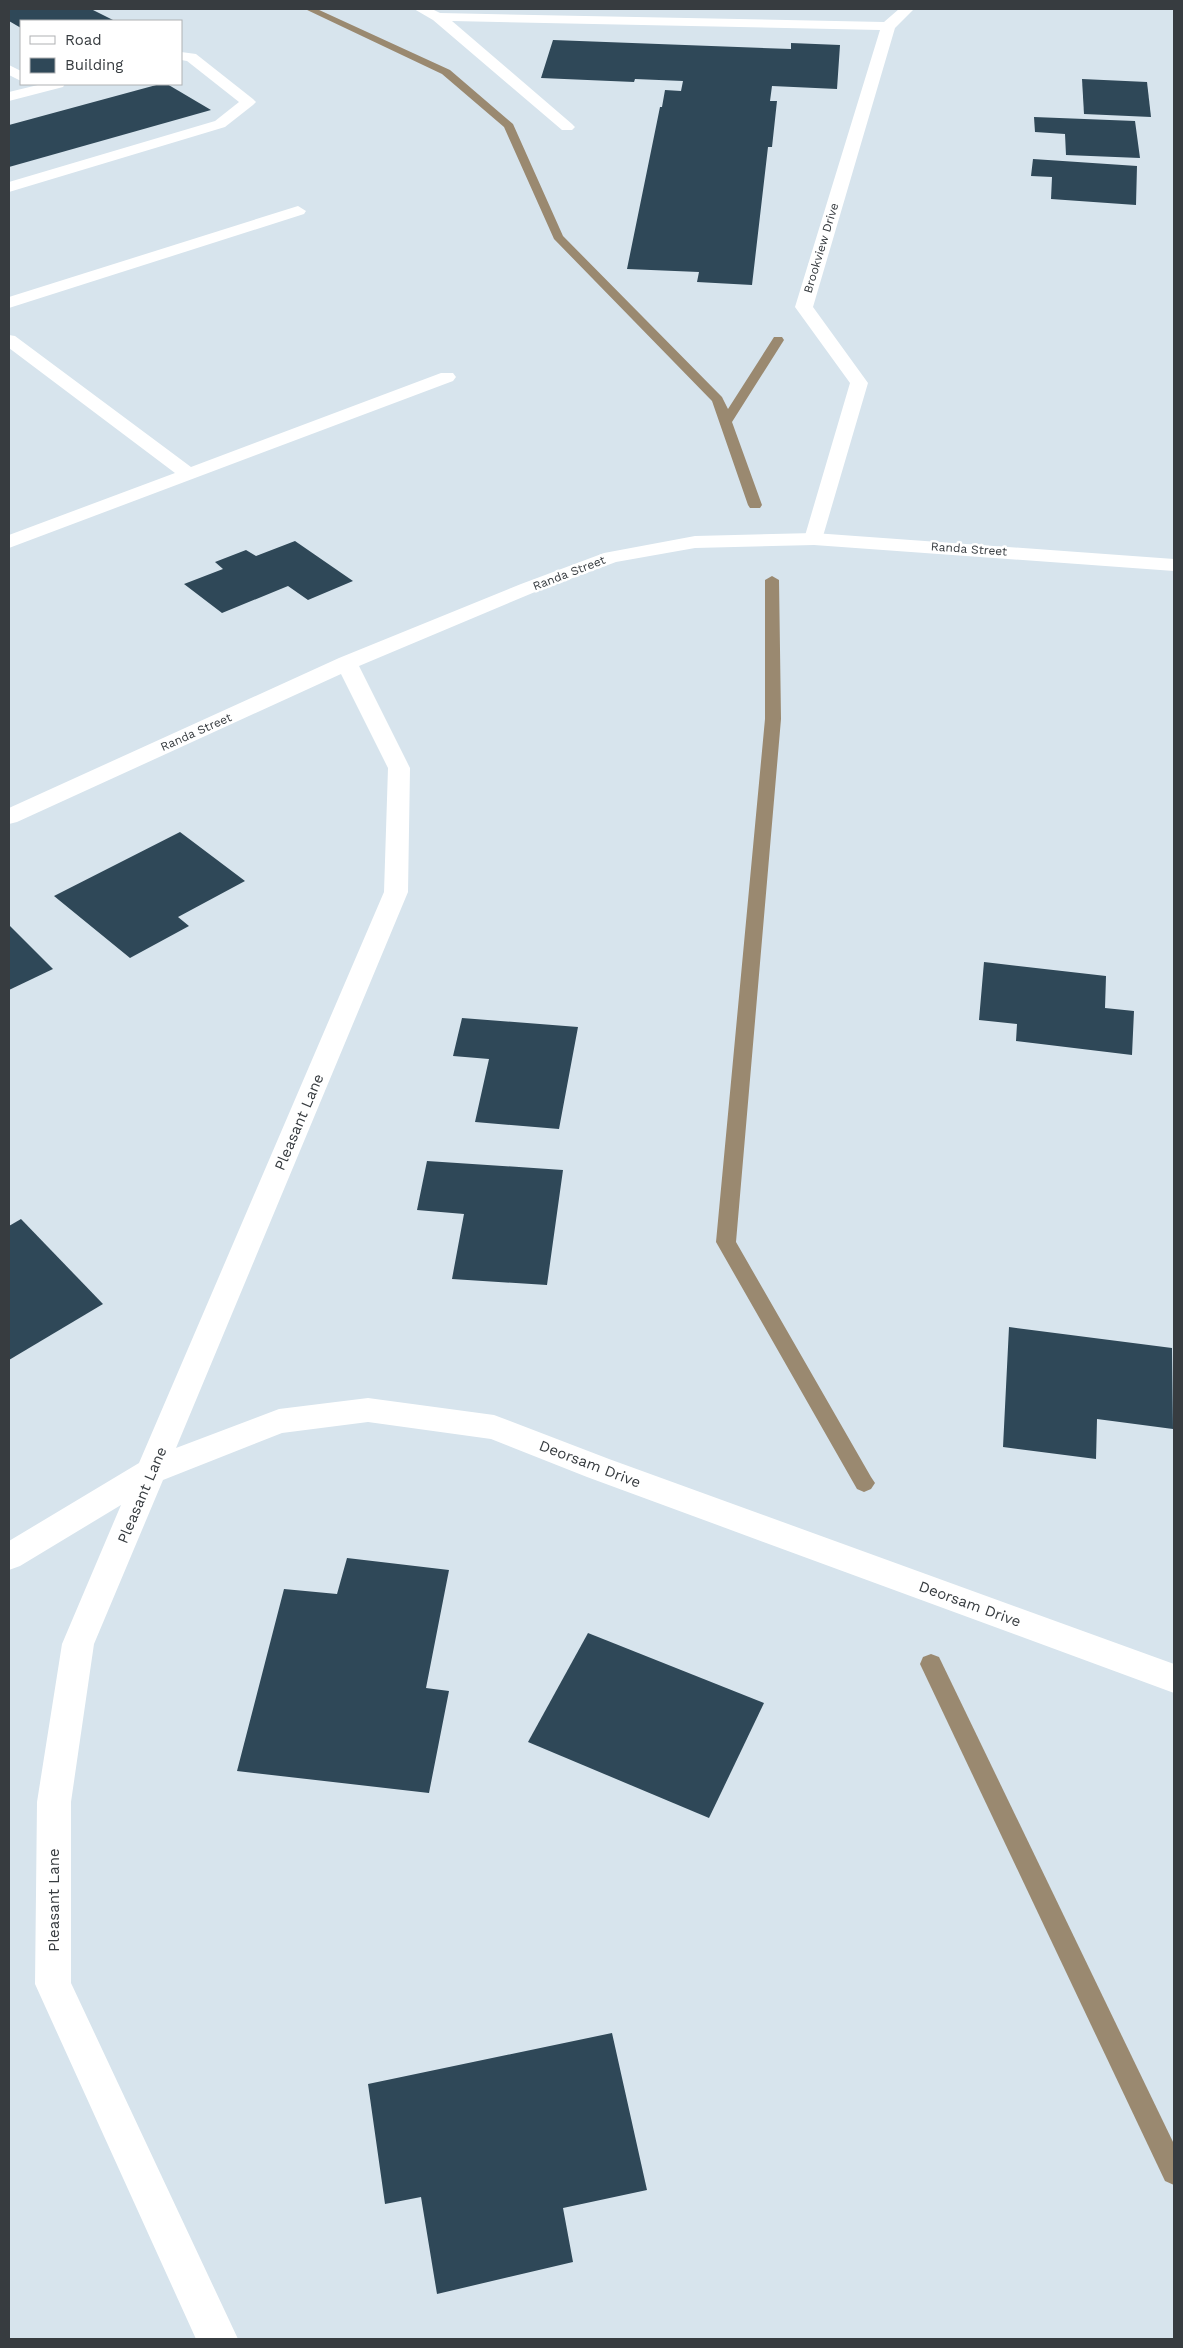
<svg xmlns="http://www.w3.org/2000/svg" width="1183" height="2348" viewBox="0 0 1183 2348" font-family="'Work Sans',sans-serif">
	<style>
		.lines { fill: none; stroke-linecap: round; stroke-linejoin: round }
		.stream { fill: #9a8970; fill-rule: evenodd }
		.building { fill: #2f4858 }
		.lane { fill: #fff; fill-rule: evenodd }
		.street { fill: #fff; fill-rule: evenodd }
		.labels { text-anchor: middle; dominant-baseline: central; stroke-width: 5; stroke-linejoin: round; paint-order: stroke }
		.far-street-label { font-size: 12px; fill: #373c40; stroke: #fff }
		.street-label { font-size: 15px; fill: #373c40; stroke: #fff }
	</style>
	<rect width="100%" height="100%" fill="#d7e4ed"/>
	<g class="lines">
		<g class="stream">
			<path d="M305 9H317L450 70 513 124 563 236 722 397 728 409 774 337H782L784 340 732 422 762 505 760 508H750L748 505 712 401 554 239 504 127 442 74Z"/>
			<path d="M772 576 779 580 781 719 736 1242 871 1477 875 1483 871 1489 864 1492 857 1489 716 1242 765 719V580Z"/>
			<path d="M931 1654 939 1657 1174 2144V2185L1165 2181 920 1664 923 1657Z"/>
		</g>
	</g>
	<g class="building">
		<path d="M9 9H91L115 21H21V28L9 21Z"/>
		<path d="M553 40 791 49V43L840 45 837 89 772 86 770 101H777L772 147H768L752 285 697 282 699 272 627 269 660 107H662L665 90 681 91 683 81 635 79 634 82 541 78Z"/>
		<path d="M1082 79 1147 82 1151 117 1084 114Z"/>
		<path d="M160 84H167L211 110 9 167V125Z"/>
		<path d="M1034 117 1135 121 1140 158 1066 155 1065 134 1035 132Z"/>
		<path d="M1033 159 1137 166 1136 205 1051 199 1052 177 1031 176Z"/>
		<path d="M295 541 353 581 308 600 288 586 222 613 184 584 223 569 215 562 246 550 256 556Z"/>
		<path d="M180 832 245 881 178 917 189 926 130 958 54 896Z"/>
		<path d="M9 925 53 969 9 990Z"/>
		<path d="M984 962 1106 976 1105 1008 1134 1011 1132 1055 1016 1041 1017 1024 979 1020Z"/>
		<path d="M462 1018 578 1027 559 1129 475 1122 489 1059 453 1056Z"/>
		<path d="M427 1161 563 1170 547 1285 452 1279 464 1214 417 1210Z"/>
		<path d="M21 1219 103 1304 9 1360V1226Z"/>
		<path d="M1009 1327 1172 1348 1173 1429 1097 1419 1096 1459 1003 1447Z"/>
		<path d="M347 1558 449 1570 426 1688 449 1691 429 1793 237 1771 284 1589 337 1594Z"/>
		<path d="M588 1633 764 1703 709 1818 528 1742Z"/>
		<path d="M612 2033 647 2190 563 2208 573 2262 437 2294 421 2197 385 2204 368 2084Z"/>
	</g>
	<g class="lines">
		<g class="lane">
			<path d="M414 9H432L440 13 884 22 899 9H914L895 28 813 307 868 383 821 543 814 545 807 543 804 539 850 383 795 307 880 30 452 21 572 124 575 127 572 130H562L433 20Z"/>
			<path d="M181 52 196 54 253 99 256 102 253 105 225 127 9 192V182L215 121 239 102 187 61 181 60Z"/>
			<path d="M9 65 21 71V81L9 75Z"/>
			<path d="M42 84H65L63 87 9 101V92Z"/>
			<path d="M298 206 306 211 304 214 9 308V297Z"/>
			<path d="M9 335 15 336 191 467 441 373H453L456 377 453 381 9 548V535L175 473 9 348Z"/>
		</g>
		<path class="street" d="M814 533 1174 559V571L814 545 695 548 616 562 535 592 359 666 410 768 408 892 176 1448 279 1409 368 1398 494 1415 609 1459 1174 1664V1693L587 1477 491 1439 368 1422 282 1433 163 1480 94 1644 71 1802V1983L238 2339H196L35 1984 37 1802 62 1644 121 1505 20 1566 9 1570V1541L139 1463 384 892 388 768 341 674 17 822 9 824V808L339 658 521 584 604 553 695 536Z"/>
	</g>
	<g class="labels">
		<g class="far-street-label">
			<text transform="translate(821 248) rotate(-73)">Brookview Drive</text>
			<text transform="translate(969 549) rotate(4)">Randa Street</text>
			<text transform="translate(569 573) rotate(-21)">Randa Street</text>
			<text transform="translate(196 732) rotate(-24)">Randa Street</text>
		</g>
		<g class="street-label">
			<text transform="translate(299 1122) rotate(-67)">Pleasant Lane</text>
			<text transform="translate(590 1464) rotate(21)">Deorsam Drive</text>
			<text transform="translate(142 1495) rotate(-67)">Pleasant Lane</text>
			<text transform="translate(970 1604) rotate(20)">Deorsam Drive</text>
			<text transform="translate(54 1900) rotate(-90)">Pleasant Lane</text>
		</g>
	</g>
	<rect width="1183" height="2348" fill="none" stroke="#373c40" stroke-width="20"/>
	<rect x="20" y="20" width="162" height="65" fill="#ffffff" stroke="#afb1b3"/>
	<rect x="30" y="36" width="25" height="8" fill="#ffffff" stroke="#afb1b3"/>
	<text x="65" y="45" font-size="15" fill="#373c40">Road</text>
	<rect x="30" y="58" width="25" height="15" fill="#2f4858" stroke="#afb1b3"/>
	<text x="65" y="70" font-size="15" fill="#373c40">Building</text>
</svg>
